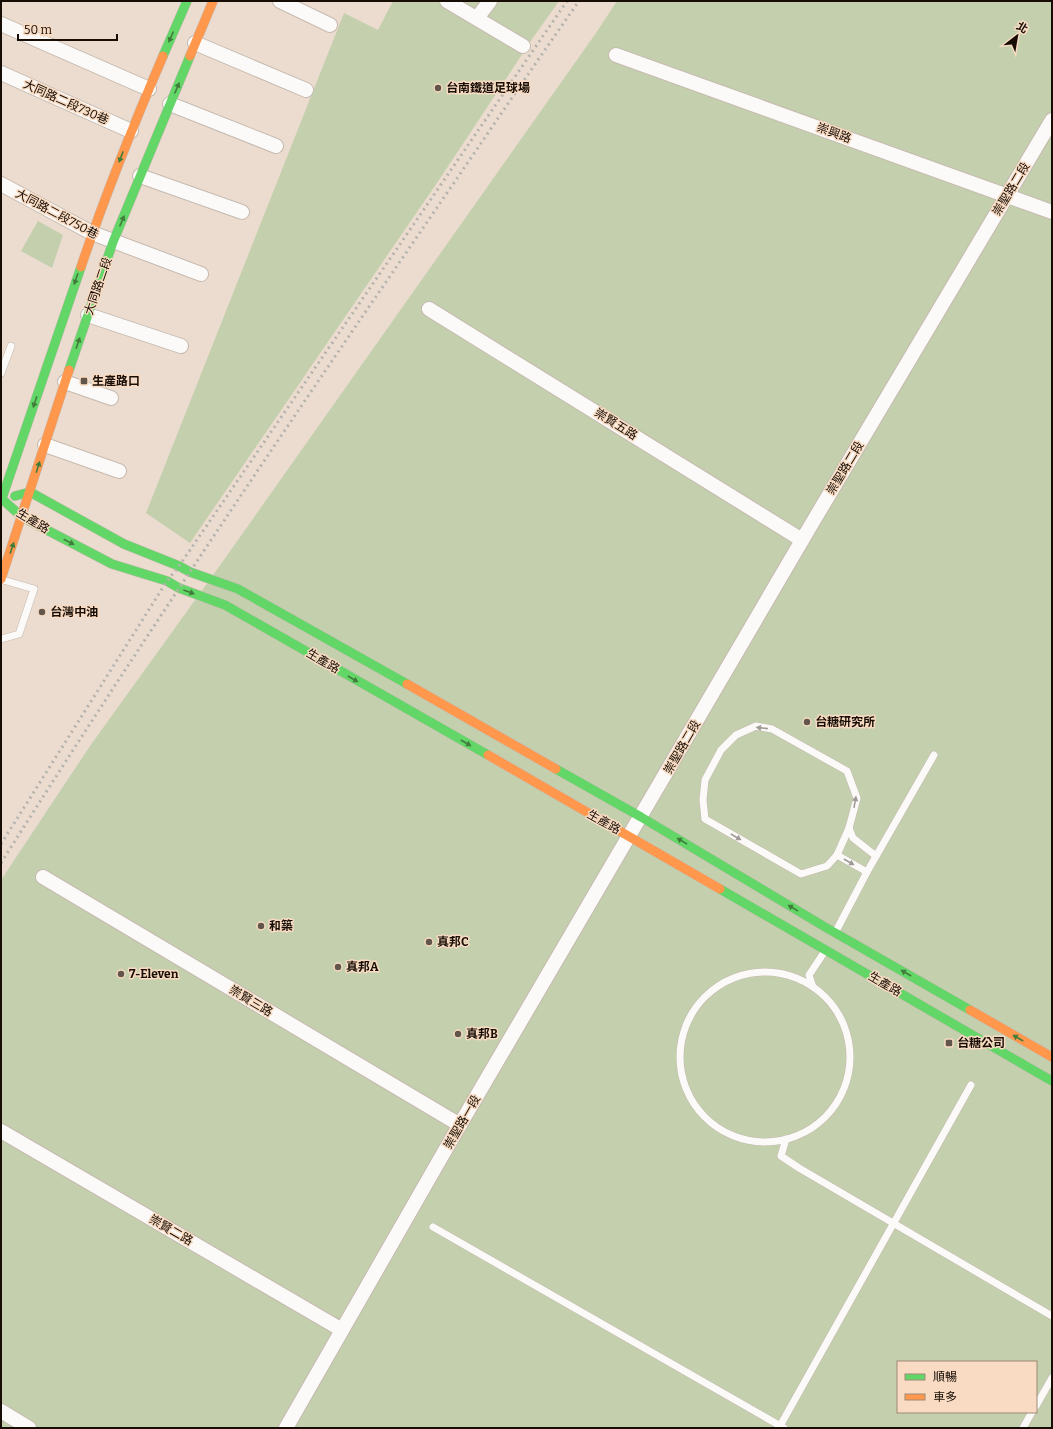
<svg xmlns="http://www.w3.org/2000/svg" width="1053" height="1429" viewBox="0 0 1053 1429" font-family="Bitter,'Noto Sans TC',serif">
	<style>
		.green { fill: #c4cfad; fill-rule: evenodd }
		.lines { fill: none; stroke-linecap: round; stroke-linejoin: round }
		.lane-casing { stroke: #c6bab0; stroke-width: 8 }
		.street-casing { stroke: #c6bab0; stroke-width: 16 }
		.fast-casing { stroke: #c6bab0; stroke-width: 10 }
		.slow-casing { stroke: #c6bab0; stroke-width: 10 }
		.lane { stroke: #fcfaf8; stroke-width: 7 }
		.street { stroke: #fcfaf8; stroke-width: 14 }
		.fast { stroke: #63d668; stroke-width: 9 }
		.slow { stroke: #ff974d; stroke-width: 9 }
		.rail { stroke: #b5b2ae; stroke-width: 3; stroke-dasharray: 2 4; stroke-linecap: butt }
		.oneway { fill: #417c3b }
		.oneway2 { fill: #a09b97 }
		.poi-dot { fill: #61554c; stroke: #f8dbc2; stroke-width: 1.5 }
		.labels { text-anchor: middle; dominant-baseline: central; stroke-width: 3; stroke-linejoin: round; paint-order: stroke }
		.poi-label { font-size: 12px; font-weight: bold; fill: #170d05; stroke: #f8dbc2; text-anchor: start }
		.street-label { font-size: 12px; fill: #170d05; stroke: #f8dbc2 }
	</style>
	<rect width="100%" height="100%" fill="#ebdccf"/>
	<g class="green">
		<path d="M393 1H437L523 53 439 180 190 543 146 513 344 13 378 30Z"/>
		<path d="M459 1H559L530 42Z"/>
		<path d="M617 1H1052V1428H1V880L90 746 221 564 596 33ZM898 1362H1036V1412H898Z"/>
		<path d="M38 221 63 235 52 268 21 251Z"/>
	</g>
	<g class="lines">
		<g class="lane-casing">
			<g id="lane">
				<path d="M1 373 11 346"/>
				<path d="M1 639 19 634 34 589 3 580"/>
				<path d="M837 855 849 828"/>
				<path d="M867 872 837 855 827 866 801 874 705 819 703 800 705 780 721 750 736 735 756 726 772 729 847 771 857 798 849 828 853 838 876 856"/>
				<path d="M835 933 867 872 934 755"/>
				<circle cx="765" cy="1057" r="85"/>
				<path d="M813 987 809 975 825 951"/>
				<path d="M786 1139 781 1156 799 1168 1052 1316"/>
				<path d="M433 1227 784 1428"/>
				<path d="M1036 1406 1052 1378"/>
				<path d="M780 1426 971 1085"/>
				<path d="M1023 1428 1032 1412"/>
			</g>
		</g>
		<g class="street-casing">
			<g id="street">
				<path d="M280 1 330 25"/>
				<path d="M447 1 523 46"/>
				<path d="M477 18 490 1"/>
				<path d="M1 24 149 89"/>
				<path d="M195 43 306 90"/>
				<path d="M616 55 1052 212"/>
				<path d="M1 73 131 131"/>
				<path d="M170 104 276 146"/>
				<path d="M140 176 242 212"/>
				<path d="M1 184 92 233 201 274"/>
				<path d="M429 309 802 540"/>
				<path d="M88 315 181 346"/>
				<path d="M65 382 111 398"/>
				<path d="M45 445 119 471"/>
				<path d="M43 877 460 1125"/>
				<path d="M1 1131 342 1330"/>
				<path d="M1 1411 29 1428"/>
				<path d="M286 1428 451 1140 811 525 1052 120"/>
			</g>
		</g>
		<g class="fast-casing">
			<g id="fast">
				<path d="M163 56 187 1"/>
				<path d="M69 370 113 242 190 56"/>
				<path d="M15 496 30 492 124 544 179 566 190 572 238 589 407 684"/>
				<path d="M2 499 22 517 112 564 167 581 179 588 225 605 488 755"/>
				<path d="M1 501 81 267"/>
				<path d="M556 769 641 817 825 927 970 1010"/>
				<path d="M720 889 1052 1081"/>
			</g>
		</g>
		<g class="slow-casing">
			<g id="slow">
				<path d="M190 56 213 1"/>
				<path d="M81 267C105 195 133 126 163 56"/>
				<path d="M1 579 69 370"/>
				<path d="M407 684 556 769"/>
				<path d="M488 755 720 889"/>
				<path d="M970 1010 1052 1057"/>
			</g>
		</g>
		<use href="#lane" class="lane"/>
		<use href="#street" class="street"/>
		<use href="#fast" class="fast"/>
		<use href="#slow" class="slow"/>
		<g class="rail">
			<path d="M1 844 167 581 179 566 567 1"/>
			<path d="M1 863C129 660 263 461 399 263 459 176 518 88 579 1"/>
		</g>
	</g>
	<defs><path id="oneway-solid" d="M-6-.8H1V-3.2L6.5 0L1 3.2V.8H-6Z"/></defs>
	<g class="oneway">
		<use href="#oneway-solid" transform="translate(171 37) rotate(113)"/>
		<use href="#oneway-solid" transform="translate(177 88) rotate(-67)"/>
		<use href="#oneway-solid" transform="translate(121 157) rotate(111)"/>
		<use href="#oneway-solid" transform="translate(122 221) rotate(-67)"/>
		<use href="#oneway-solid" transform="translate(76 279) rotate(109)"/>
		<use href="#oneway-solid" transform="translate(78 343) rotate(-71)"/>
		<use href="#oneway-solid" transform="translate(35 402) rotate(109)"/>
		<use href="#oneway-solid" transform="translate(38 467) rotate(-72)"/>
		<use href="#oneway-solid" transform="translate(69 542) rotate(27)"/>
		<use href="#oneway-solid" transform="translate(12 548) rotate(-71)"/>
		<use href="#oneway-solid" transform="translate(189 592) rotate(20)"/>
		<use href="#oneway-solid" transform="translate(353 679) rotate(30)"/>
		<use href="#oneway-solid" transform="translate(466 743) rotate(30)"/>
		<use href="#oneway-solid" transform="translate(682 841) rotate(-149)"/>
		<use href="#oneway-solid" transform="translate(793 908) rotate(-149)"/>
		<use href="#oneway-solid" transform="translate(906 973) rotate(-150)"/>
		<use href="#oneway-solid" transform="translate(1018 1038) rotate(-150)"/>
	</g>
	<g class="oneway2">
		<use href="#oneway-solid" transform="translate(762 728) rotate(-174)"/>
		<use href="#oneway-solid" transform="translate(855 802) rotate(-80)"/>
		<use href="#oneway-solid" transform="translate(736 837) rotate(30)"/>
		<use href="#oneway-solid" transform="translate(849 862) rotate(30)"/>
	</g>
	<g class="poi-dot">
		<circle cx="438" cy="88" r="4"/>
		<rect x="80" y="377" width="8" height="8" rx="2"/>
		<circle cx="42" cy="612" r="4"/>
		<circle cx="807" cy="722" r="4"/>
		<circle cx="261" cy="926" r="4"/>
		<circle cx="429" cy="942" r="4"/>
		<circle cx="338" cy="967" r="4"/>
		<circle cx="121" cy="974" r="4"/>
		<circle cx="458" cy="1034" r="4"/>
		<rect x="945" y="1039" width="8" height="8" rx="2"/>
	</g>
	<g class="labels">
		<g class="poi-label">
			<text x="446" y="88">台南鐵道足球場</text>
			<text x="92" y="381">生產路口</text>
			<text x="50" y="612">台灣中油</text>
			<text x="815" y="722">台糖研究所</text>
			<text x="269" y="926">和築</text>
			<text x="437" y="942">真邦C</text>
			<text x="346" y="967">真邦A</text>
			<text x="129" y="974">7-Eleven</text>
			<text x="466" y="1034">真邦B</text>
			<text x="957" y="1043">台糖公司</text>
		</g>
		<g class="street-label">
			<text transform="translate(66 102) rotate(24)">大同路二段730巷</text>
			<text transform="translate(834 133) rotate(20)">崇興路</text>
			<text transform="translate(1011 189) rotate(-59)">崇聖路二段</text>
			<text transform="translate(57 214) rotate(28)">大同路二段750巷</text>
			<text transform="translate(98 286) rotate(-71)">大同路二段</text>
			<text transform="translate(616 424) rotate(32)">崇賢五路</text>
			<text transform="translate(845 468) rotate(-59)">崇聖路二段</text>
			<text transform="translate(33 521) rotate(31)">生產路</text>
			<text transform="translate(323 661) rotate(30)">生產路</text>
			<text transform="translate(682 747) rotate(-60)">崇聖路二段</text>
			<text transform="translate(604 822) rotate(29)">生產路</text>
			<text transform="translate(885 984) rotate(30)">生產路</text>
			<text transform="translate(251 1001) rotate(31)">崇賢三路</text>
			<text transform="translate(462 1122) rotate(-60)">崇聖路一段</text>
			<text transform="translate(171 1230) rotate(30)">崇賢二路</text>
		</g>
	</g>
	<rect width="1053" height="1429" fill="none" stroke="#170d05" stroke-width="4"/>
	<rect x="897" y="1361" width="140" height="52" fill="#f8dbc2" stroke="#9e8976"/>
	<rect x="905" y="1374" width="20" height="6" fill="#63d668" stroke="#9e8976"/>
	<text x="933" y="1381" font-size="12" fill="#170d05">順暢</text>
	<rect x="905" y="1394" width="20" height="6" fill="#ff974d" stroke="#9e8976"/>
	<text x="933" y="1401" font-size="12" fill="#170d05">車多</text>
	<g transform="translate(1017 36) rotate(31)" stroke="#f8dbc2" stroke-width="3" paint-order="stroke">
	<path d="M0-3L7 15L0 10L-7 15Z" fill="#170d05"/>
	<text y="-6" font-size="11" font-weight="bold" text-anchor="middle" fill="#170d05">北</text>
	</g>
	<path d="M18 34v6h99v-6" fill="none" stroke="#170d05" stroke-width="2"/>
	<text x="24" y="34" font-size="12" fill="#170d05" stroke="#f8dbc2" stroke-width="3" paint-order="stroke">50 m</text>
</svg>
